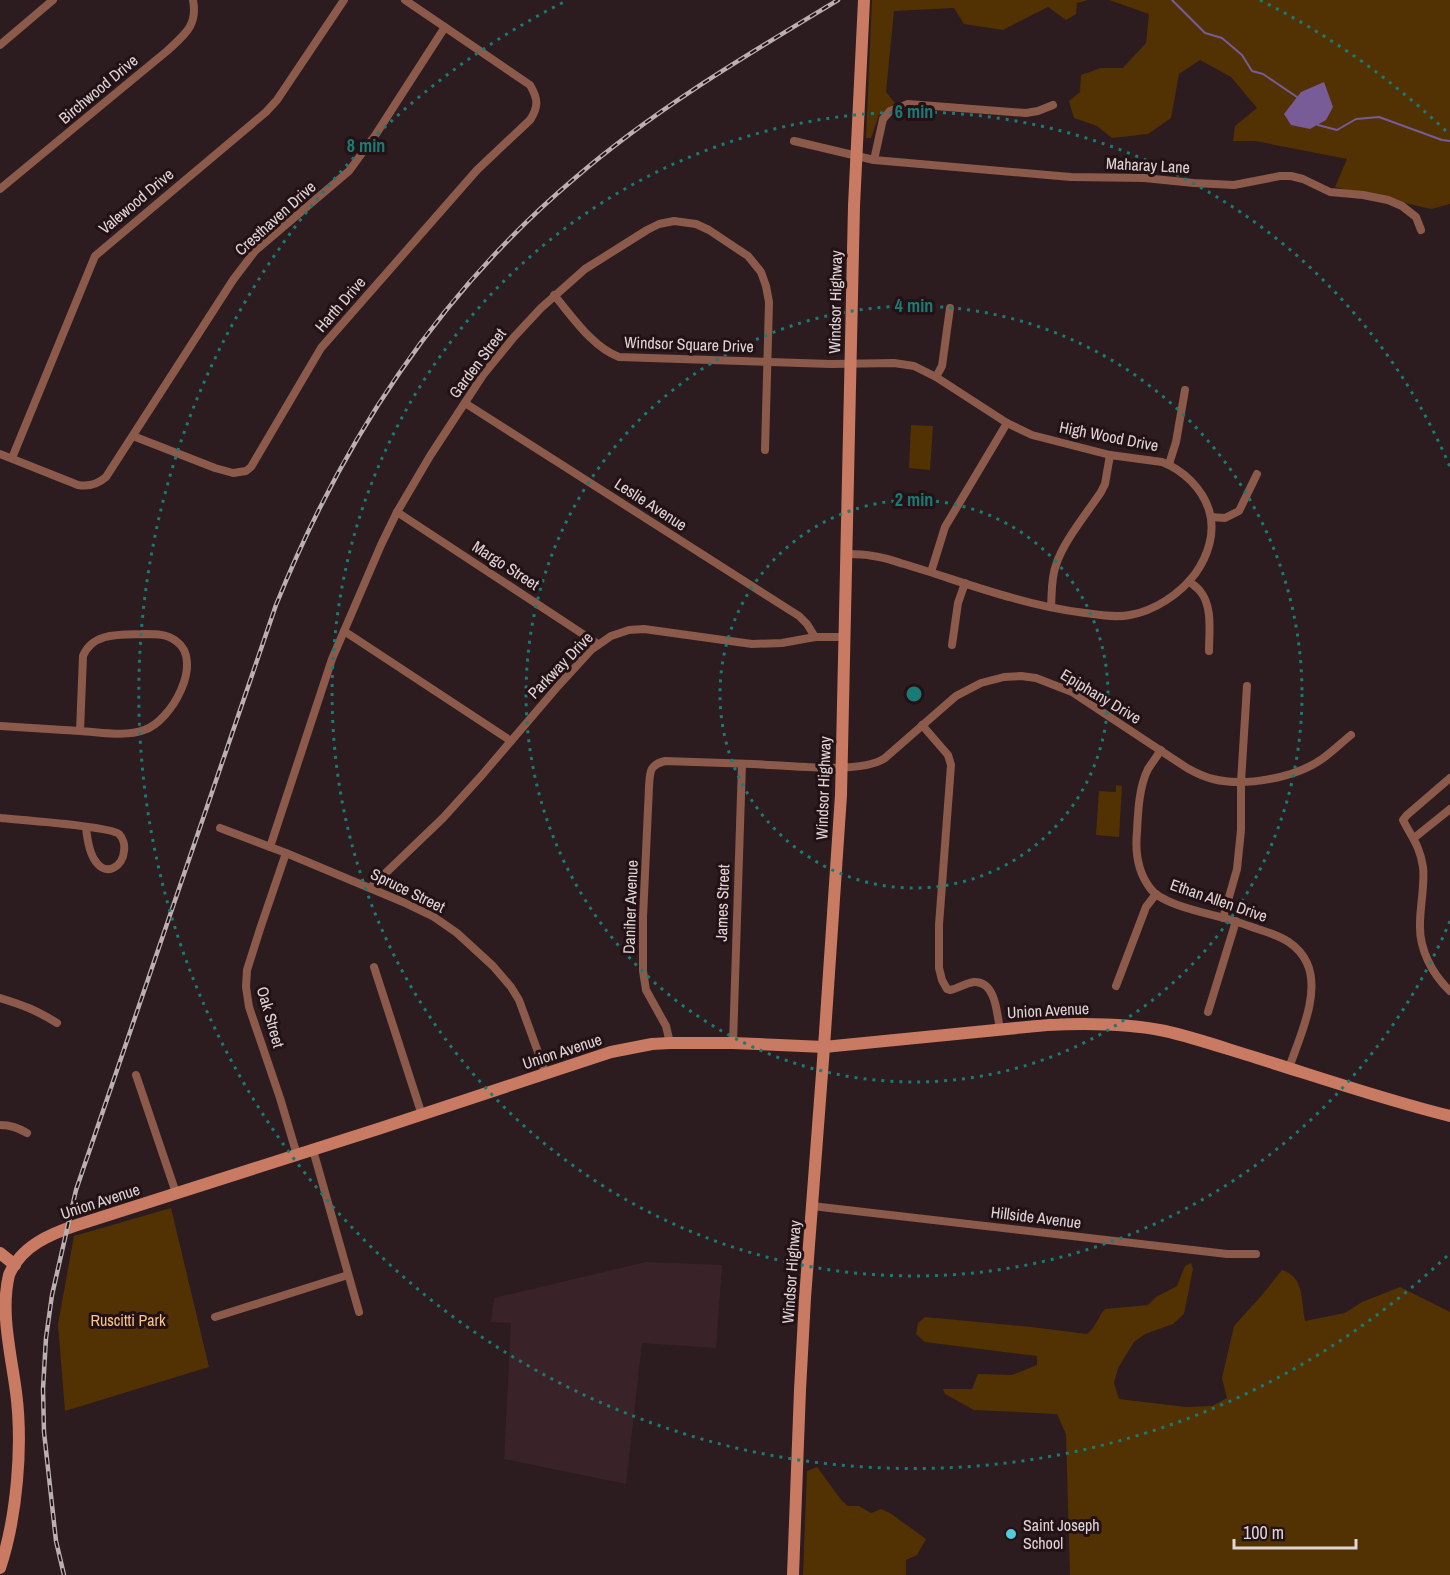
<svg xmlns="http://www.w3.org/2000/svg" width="1450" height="1575" viewBox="0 0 1450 1575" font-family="'Archivo Narrow',sans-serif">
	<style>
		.built { fill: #3a2328 }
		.green { fill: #523203 }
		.water { fill: #775c97 }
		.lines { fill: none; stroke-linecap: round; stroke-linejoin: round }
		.stream { stroke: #775c97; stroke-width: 2 }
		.street { stroke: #8b5a4b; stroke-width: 8 }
		.secondary { stroke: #c87a62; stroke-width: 12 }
		.rail-casing { stroke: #bcafb1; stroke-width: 4.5 }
		.rail { stroke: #221215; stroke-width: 2; stroke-dasharray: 7; stroke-linecap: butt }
		.ring { fill: none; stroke: #197b73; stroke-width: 3; stroke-dasharray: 3 6 }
		.poi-dot { fill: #54cade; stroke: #221215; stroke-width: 2 }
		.labels { text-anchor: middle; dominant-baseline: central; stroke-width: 6; stroke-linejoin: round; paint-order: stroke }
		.street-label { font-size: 16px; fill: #e0d4d5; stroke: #221215 }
		.park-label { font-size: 16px; fill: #fcc588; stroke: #221215 }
		.poi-label { font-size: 16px; fill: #e0d4d5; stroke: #221215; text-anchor: start }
		.centre { fill: #197b73; stroke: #221215; stroke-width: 3 }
		.ring-label { font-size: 18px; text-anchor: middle; font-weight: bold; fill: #197b73; stroke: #221215; stroke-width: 6; stroke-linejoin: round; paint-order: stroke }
	</style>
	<rect width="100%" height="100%" fill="#2c1b1f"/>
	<path class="built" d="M646 1262 722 1265 716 1348 642 1343 626 1484 504 1459 511 1323 491 1322 494 1298Z"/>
	<g class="green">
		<path d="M872 0H1088L1077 3 1076 14 1066 20 1048 7 1003 30 964 24 954 8 894 11 886 92 895 103 879 115 871 138H866Z"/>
		<path d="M1109 0H1450V204L1431 209 1335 187 1347 159 1255 141H1233L1235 126 1257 108 1231 77 1200 60 1179 74 1171 118 1148 134 1112 138 1097 126 1074 118 1069 101 1080 92 1081 75 1101 68H1123L1146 43 1149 14Z"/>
		<path d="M911 425 933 426 930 470 909 468Z"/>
		<path d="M1116 785 1122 786 1119 837 1096 835 1099 791 1116 792Z"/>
		<path d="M171 1208 209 1367 65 1411 58 1324 74 1236Z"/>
		<path d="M1191 1263 1193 1269 1184 1314 1173 1324 1145 1334 1134 1342 1118 1368 1114 1383 1119 1399 1186 1407 1212 1406 1227 1398 1222 1378 1234 1326 1262 1295 1282 1270C1305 1277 1301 1302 1305 1321L1345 1313 1362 1302 1400 1287 1450 1312V1575H1070L1066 1434 1057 1414 974 1410 945 1394 943 1389H972L978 1374 1012 1375 1037 1365V1356L925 1342 916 1334 918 1323 925 1317 1032 1327 1087 1334C1096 1327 1098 1317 1105 1309L1148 1305 1156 1297 1177 1286 1185 1266Z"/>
		<path d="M817 1467 842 1501 848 1506H859L871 1513 881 1509 890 1513 926 1539 917 1555 906 1560V1575H803L807 1471Z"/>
	</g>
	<path class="water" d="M1324 82 1333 107 1326 120 1310 129 1291 125 1284 114 1301 92Z"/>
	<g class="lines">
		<g class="stream">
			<path d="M1172 0 1205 33 1222 38 1242 55 1252 71 1263 74 1297 97"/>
			<path d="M1318 125 1337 130 1356 119 1379 117 1442 140 1450 141"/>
		</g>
		<g class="street">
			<path d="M0 45 53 0"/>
			<path d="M794 141 874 160 1071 177 1144 178 1194 183 1234 185 1280 176H1291L1303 179 1330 192 1363 195 1388 200 1402 206 1416 217 1421 230"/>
			<path d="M874 160 883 119 890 111 908 104 1026 113 1038 111 1053 105"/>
			<path d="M0 189 167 51C184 35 198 26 193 0"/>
			<path d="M554 295C572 316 592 347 619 357L831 364 894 363 914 366 936 377 1007 423 1032 435 1110 455 1162 462C1183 470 1202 488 1209 510 1216 532 1208 556 1195 574 1180 594 1154 611 1130 615 1116 618 1100 615 1085 613 1061 610 1037 605 1013 598 976 588 941 575 904 564 894 561 883 557 873 556 864 554 855 554 846 554"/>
			<path d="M936 377 942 366 950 308"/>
			<path d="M465 403 799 616 807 624 815 637"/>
			<path d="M133 436 215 468 233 473 246 471 251 467 321 348 477 170 530 120C539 106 538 99 530 85L405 0"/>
			<path d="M0 454 78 485C89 487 98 484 106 477L233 280 255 251 349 171 376 134 445 27"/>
			<path d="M12 458 95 256 266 112 277 100 344 0"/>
			<path d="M1169 464 1176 442 1185 390"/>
			<path d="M397 512 598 644"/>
			<path d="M1211 517 1225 518 1239 511 1257 474"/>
			<path d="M931 572 945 527 1007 423"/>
			<path d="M1189 581C1193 585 1197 587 1200 591 1213 606 1209 633 1209 651"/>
			<path d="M1051 607C1052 593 1051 578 1056 565 1063 542 1087 513 1101 492L1105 484 1110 455"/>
			<path d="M344 631 511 741"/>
			<path d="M145 634C156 634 167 634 176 641 205 661 171 722 144 730 125 737 100 732 80 731L83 656C93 631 123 635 145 634Z"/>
			<path d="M952 645 958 603 965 583"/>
			<path d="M922 725 948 755 951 765 939 925V968L942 980 947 989 950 990C958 989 965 983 974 982 996 981 997 1014 1000 1030"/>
			<path d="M0 726 80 731"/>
			<path d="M1161 750C1157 756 1152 763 1148 769 1139 787 1138 811 1137 832 1135 852 1137 871 1150 888 1162 906 1213 914 1234 921 1244 924 1254 928 1264 931 1282 937 1298 944 1307 963 1321 994 1299 1038 1289 1068"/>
			<path d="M1450 778 1407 815 1403 820C1412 838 1420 846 1423 867 1425 886 1420 905 1420 924 1419 949 1432 974 1450 991"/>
			<path d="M0 818C19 820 109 826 119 834 123 838 125 845 124 851 123 866 107 877 96 862 89 853 87 838 86 827"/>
			<path d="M220 828 286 853 403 902 434 917 457 933 493 966 511 987 519 1000 546 1074"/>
			<path d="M1414 838 1450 809"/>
			<path d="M270 847 332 659 381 545 397 512 430 456 483 375 514 337 541 308 585 269 647 230 659 224 674 221 696 224 709 230 748 256 761 272 766 286 769 302 765 450"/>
			<path d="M286 853 260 929 247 970 246 987 249 1007 280 1098 297 1155"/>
			<path d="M370 888 443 818 482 775 559 685 591 650 611 636 629 630 644 629 752 644 782 643 815 637H844"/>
			<path d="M1223 918 1237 869 1241 830V782L1247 686"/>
			<path d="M374 967 422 1115"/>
			<path d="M1116 986 1146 907 1156 894"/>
			<path d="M0 998C23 1005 36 1010 57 1023"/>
			<path d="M1208 1012 1236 921"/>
			<path d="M670 1043 666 1026 646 990 643 971V917L649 787C650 772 649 765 665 761 694 762 723 763 753 764 783 765 861 775 885 758L956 696 981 683 1004 677 1021 676 1036 678 1072 692 1187 768C1196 773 1204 777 1213 779 1245 787 1295 778 1322 759 1332 752 1341 743 1351 735"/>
			<path d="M733 1043 742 764"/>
			<path d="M136 1075 176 1193"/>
			<path d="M0 1125C11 1125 18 1128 27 1133"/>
			<path d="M313 1150 359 1312"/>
			<path d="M812 1206 1227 1254H1256"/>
			<path d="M215 1317 348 1275"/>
		</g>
		<g class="secondary">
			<path d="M0 1253 15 1265"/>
			<path d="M0 1568C17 1517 23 1445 16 1392 11 1354 0 1311 9 1275 21 1246 50 1234 77 1225L381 1128 611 1052 652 1044 670 1043H733L824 1047 1047 1025C1086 1023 1126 1023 1165 1031 1196 1038 1227 1049 1257 1058 1321 1078 1385 1100 1450 1116"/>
			<path d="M793 1575 800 1390 805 1298 824 1047 841 795 854 206 864 0"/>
		</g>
		<g class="rail-casing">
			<path id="rail" d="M64 1575 56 1541 44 1432 43 1389 46 1338 52 1295 76 1190 276 605C343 439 438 294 575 178 655 109 747 55 838 0"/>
		</g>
		<use href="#rail" class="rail"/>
	</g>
	<g class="ring">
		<circle cx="914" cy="694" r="194"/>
		<circle cx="914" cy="694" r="388"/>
		<path d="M1450 921A582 582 0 1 1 1450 467"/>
		<path d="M1447 1256A775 775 0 1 1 568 0M1260 0A775 775 0 0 1 1447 132"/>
	</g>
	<circle class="poi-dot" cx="1011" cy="1534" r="6"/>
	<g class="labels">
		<g class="street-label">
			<text transform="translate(98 89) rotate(-40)">Birchwood Drive</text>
			<text transform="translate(1148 165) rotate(3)">Maharay Lane</text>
			<text transform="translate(136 201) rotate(-40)">Valewood Drive</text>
			<text transform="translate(275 218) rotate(-42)">Cresthaven Drive</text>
			<text transform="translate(835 302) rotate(-89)">Windsor Highway</text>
			<text transform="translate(340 304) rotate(-49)">Harth Drive</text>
			<text transform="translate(689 344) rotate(2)">Windsor Square Drive</text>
			<text transform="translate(477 363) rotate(-53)">Garden Street</text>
			<text transform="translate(1109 436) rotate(11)">High Wood Drive</text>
			<text transform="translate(651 504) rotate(33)">Leslie Avenue</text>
			<text transform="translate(506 565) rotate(33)">Margo Street</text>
			<text transform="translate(560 665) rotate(-46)">Parkway Drive</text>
			<text transform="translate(1101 696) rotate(31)">Epiphany Drive</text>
			<text transform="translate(823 788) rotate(-88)">Windsor Highway</text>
			<text transform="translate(408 890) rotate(26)">Spruce Street</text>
			<text transform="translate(1219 900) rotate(19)">Ethan Allen Drive</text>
			<text transform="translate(722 903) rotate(-88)">James Street</text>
			<text transform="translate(630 907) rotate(-88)">Daniher Avenue</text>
			<text transform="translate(1048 1010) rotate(-3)">Union Avenue</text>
			<text transform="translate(271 1017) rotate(74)">Oak Street</text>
			<text transform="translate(562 1051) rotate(-18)">Union Avenue</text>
			<text transform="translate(100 1201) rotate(-18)">Union Avenue</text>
			<text transform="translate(1036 1217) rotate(7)">Hillside Avenue</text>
			<text transform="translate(791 1272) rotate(-86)">Windsor Highway</text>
		</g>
		<g class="park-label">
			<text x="128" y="1320">Ruscitti Park</text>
		</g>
		<g class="poi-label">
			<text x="1023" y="1525">Saint Joseph<tspan x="1023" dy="18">School</tspan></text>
		</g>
	</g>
	<circle cx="914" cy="694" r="9" class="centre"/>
	<g class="ring-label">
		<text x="914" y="118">6 min</text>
		<text x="366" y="152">8 min</text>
		<text x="914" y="312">4 min</text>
		<text x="914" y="506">2 min</text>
	</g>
	<path d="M1234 1539v9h122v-9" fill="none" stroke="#e0d4d5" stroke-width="3"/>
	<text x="1243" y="1539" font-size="18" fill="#e0d4d5" stroke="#221215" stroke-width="4.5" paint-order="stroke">100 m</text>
</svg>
